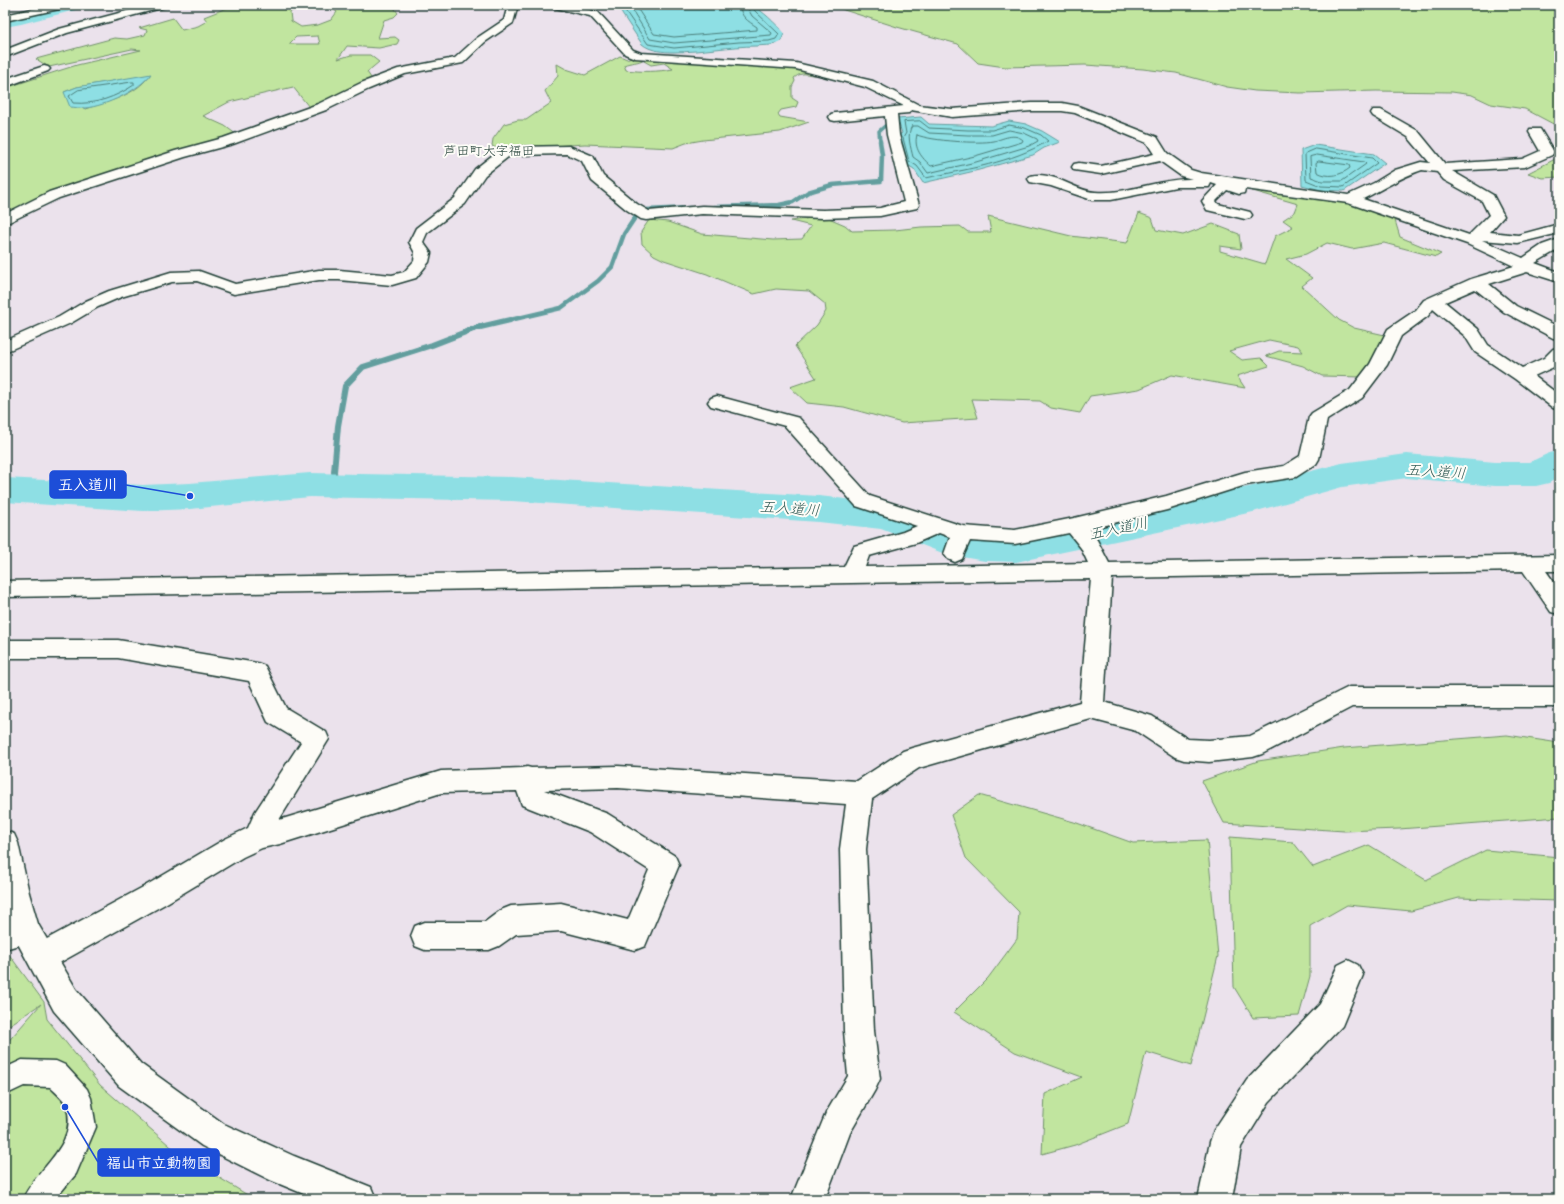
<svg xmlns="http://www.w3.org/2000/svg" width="1564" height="1204" viewBox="0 0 1564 1204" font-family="'Playpen Sans','Klee One',sans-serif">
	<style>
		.green { fill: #c1e59f; stroke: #70916a; fill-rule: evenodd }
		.water { fill: #8edfe4; stroke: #629e9e }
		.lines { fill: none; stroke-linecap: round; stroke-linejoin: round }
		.shore { stroke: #4b7e7a; stroke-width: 1 }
		.stream-far2 { stroke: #629e9e; stroke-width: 3.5 }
		.stream-far1 { stroke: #629e9e; stroke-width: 4.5 }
		.stream { stroke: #629e9e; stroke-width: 6 }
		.river { fill: #8edfe4; fill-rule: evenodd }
		.pedestrian-casing { stroke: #1f3d34; stroke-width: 3 }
		.minor-casing { stroke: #1f3d34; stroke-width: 3 }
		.tertiary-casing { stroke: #1f3d34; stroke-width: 3 }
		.pedestrian { fill: #fdfcf7; fill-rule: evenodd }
		.minor { fill: #fdfcf7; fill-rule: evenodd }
		.tertiary { fill: #fdfcf7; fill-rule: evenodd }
		.labels { text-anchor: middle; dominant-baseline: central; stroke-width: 4; stroke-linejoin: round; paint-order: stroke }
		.far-quarter-label { font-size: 13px; fill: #1f3d34; stroke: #fdfcf7 }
		.water-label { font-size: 15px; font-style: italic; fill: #355d57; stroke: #fdfcf7 }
		.leader { fill: none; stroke: #1d4ed8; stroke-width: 1.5 }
		.callout-dot { fill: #1d4ed8; stroke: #fdfcf7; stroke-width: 1.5 }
		.callout { fill: #1d4ed8; stroke: #1d4ed8; stroke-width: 1.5 }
		.callout-label { font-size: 15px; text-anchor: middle; font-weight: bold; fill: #fff }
	</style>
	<rect width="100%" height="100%" fill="#ebe2ec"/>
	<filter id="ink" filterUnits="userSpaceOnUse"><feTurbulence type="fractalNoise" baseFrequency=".025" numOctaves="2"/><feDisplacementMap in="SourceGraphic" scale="8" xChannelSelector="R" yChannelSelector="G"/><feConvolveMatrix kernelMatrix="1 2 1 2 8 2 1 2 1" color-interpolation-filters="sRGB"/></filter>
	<g filter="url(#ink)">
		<g class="green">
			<path d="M234 5H304L290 12 291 21 301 27 318 25 331 20 337 12 327 5H392L398 13 394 17 384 20 378 38 395 37 399 40 397 44 379 48 347 46 338 59 351 55H370L379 62 367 72 373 81 314 108 309 107 293 87 229 102 203 116 225 126 237 135 5 216V88L77 65 141 50 132 49 49 67 36 59 114 38 127 39 145 35 147 30 139 28 173 18 182 30 198 26 207 21 204 17ZM318 36 320 44H289L296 37ZM150 75C135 96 109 101 85 109L64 92 77 87Z"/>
			<path d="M834 5H1559V127L1525 109 1491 104 1472 95 1452 92 1376 91 1300 93 1255 91 1227 87 1176 73 1143 69 1085 65 1005 67 978 63 958 44 897 27 844 10Z"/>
			<path d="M620 56 627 59 633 56 644 59C639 63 630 62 624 65L626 70C642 72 657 72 673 69L664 63 651 65 644 61 649 59C706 61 764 63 820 74 811 78 804 69 794 78L795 81 792 87V98L798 102 796 107 781 110 778 114 780 117 809 122 780 132 703 140 686 143 673 148 585 144 520 148 502 151 492 146 493 139 504 124 518 120H526L551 103 545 91 558 76 557 64 566 69 585 75Z"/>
			<path d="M1559 157V177L1542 178 1528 173Z"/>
			<path d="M1246 189 1341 201 1393 214 1400 237 1441 254 1436 257 1384 243 1352 249 1327 243 1306 254 1286 259 1312 278 1302 286 1339 320 1354 328 1389 336 1362 377 1322 376 1303 366 1266 356 1279 351 1303 352 1298 346 1269 340 1229 351 1242 360 1261 358 1269 366 1237 376 1245 388 1172 375 1139 389 1090 396 1080 413 1051 408 1040 401 972 399 978 418 902 423 844 407 807 403 790 387 816 378 795 346 817 325 826 311 825 304 809 291 776 289 754 294 707 274 664 260 654 255 642 244 641 232 649 220 668 222 702 234 773 240 802 239 811 226 791 221 824 216 845 225 852 231 895 230 921 227 960 226 968 232H991L988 216 1071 236 1127 243 1139 213 1152 218 1156 230 1183 235 1213 224 1239 234 1241 249 1220 246V251L1265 264 1275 236 1293 227 1283 220 1295 212 1298 204Z"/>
			<path d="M1507 735 1559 743V817L1399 829 1344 831 1224 823 1202 781 1258 761 1344 748Z"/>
			<path d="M979 795 1074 822 1133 843 1207 840 1218 956 1191 1066 1146 1052 1128 1124 1075 1145 1042 1154 1045 1094 1082 1077 1015 1052 954 1012 988 978 1017 939 1019 912 966 858 951 815Z"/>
			<path d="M1230 837 1293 842 1313 867 1369 845 1426 880 1486 850 1559 857V901L1459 898 1411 911 1347 905 1310 926V976L1299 1016 1253 1018 1234 987Z"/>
			<path d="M5 949 44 1002 47 1019 100 1085 177 1152 254 1199H5V1045L41 1004 5 1028Z"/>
		</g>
		<g class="water">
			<path d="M619 5H752C764 12 774 22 784 33 783 37 782 40 778 43 772 46 763 45 757 46 729 46 702 52 674 52 664 52 650 51 642 44L622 14Z"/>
			<path d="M151 74C138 91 106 106 85 108 80 109 75 107 70 107L64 92 77 87Z"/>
			<path d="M921 117 929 124 991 126 1009 121 1026 124 1042 131 1060 142 1044 148 1033 155 979 170 923 183 914 169 906 164 899 135 902 133 899 124 896 123 897 119Z"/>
			<path d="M1315 145 1374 154 1385 163 1344 191 1321 190 1302 185 1301 150Z"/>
		</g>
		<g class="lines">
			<g class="shore">
				<path d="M624 5 626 12 648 44 674 48 739 42 769 41 776 39 779 34 755 11 751 5"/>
				<path d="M629 5 650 39 674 43 771 35 772 33 752 16 746 5"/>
				<path d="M635 5 654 34 674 37 757 30V27C748 21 740 17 740 5"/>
				<path d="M132 82H134V85C116 97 95 105 73 103L69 96 78 90Z"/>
				<path d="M920 121 929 128 968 130H992L1009 125 1025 128 1041 135 1048 141C1011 163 967 169 926 178L917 166 909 161 903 138 906 133 904 122Z"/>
				<path d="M912 126H918L929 133 968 135H992L1009 130 1024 133 1037 139 1038 141 1029 146 976 162 928 173 920 162 913 157C911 148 906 134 912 126Z"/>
				<path d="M917 135C932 141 978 144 994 141 1003 139 1014 132 1023 140L1022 142 975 156 931 166C922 158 913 148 917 135Z"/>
				<path d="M1316 149 1372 158 1377 163 1343 187 1321 186 1306 180 1305 154Z"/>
				<path d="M1317 155 1364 162 1366 164 1342 181H1322L1311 177 1310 157Z"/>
				<path d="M1319 161 1349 165 1350 168C1340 176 1328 178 1317 172L1316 163Z"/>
			</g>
			<path class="stream-far2" d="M880 142 879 131 886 125 895 124"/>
			<g class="stream-far1">
				<path d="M714 207 779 205 793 202 808 192 832 185 881 181 882 155 880 141"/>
				<path d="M506 321 561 308 598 281 612 267 624 234 636 216 646 210 690 208"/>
			</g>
			<path class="stream" d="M336 485 334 472 338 426 345 386 363 367 432 345 476 328 510 320"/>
			<g class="river">
				<path d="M49 5H81L79 9 21 24 5 27V15L21 13Z"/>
				<path d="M1559 450V477L1549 483 1536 486H1495L1407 478 1342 487 1253 512 1016 562 985 561 945 554 881 529 819 522 512 501 310 497 190 509 143 511 5 502V478L143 485 190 483 310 473 512 477 819 496 881 503 918 514 951 527 985 533 1016 534 1253 486 1342 463 1407 454 1495 462H1530L1547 454Z"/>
			</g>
			<g class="pedestrian-casing">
				<path id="pedestrian" d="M22 1060 56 1061 65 1065 87 1089 91 1098 96 1127 76 1174 55 1199H23C36 1168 80 1145 66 1105 64 1099 55 1092 50 1087L24 1086 5 1095V1068Z"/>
			</g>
			<g class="minor-casing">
				<g id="minor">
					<path d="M50 5H69L68 7 5 21V15Z"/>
					<path d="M149 5H166L165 7 67 33 5 57V50L59 29Z"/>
					<path d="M508 5H518L513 23 485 42 463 63 405 74 369 89 326 110 233 144 185 157 59 198 5 224V214L49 192 175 151 223 138 318 104 361 83 398 69 455 58 477 38 504 20Z"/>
					<path d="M550 5H569L598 12 633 50 641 53 796 63 873 81 919 105 952 109 1032 103H1062L1078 106 1157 137 1167 153 1191 170 1201 173 1348 195 1374 183 1395 170 1421 162 1430 163 1408 137 1373 116 1371 113 1373 110H1381L1418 131 1445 164 1522 159 1540 151 1529 132 1530 129H1540L1554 152 1552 155 1525 167 1452 171 1493 195 1504 216 1490 232 1518 235 1559 224V233L1518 243 1482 240 1523 258 1542 245 1559 239V249L1535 263 1559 272V282L1527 272 1489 284 1516 306 1559 327V339L1553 338 1504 312 1475 289 1445 302 1478 329 1488 345 1522 368 1544 358 1553 349 1559 348V363L1556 366 1534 376 1559 395V410L1553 408 1515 379 1475 352 1465 336 1433 309 1428 316 1401 336 1387 365 1362 398 1327 420 1319 459 1316 464 1296 477 1246 485 1167 510 1089 529 1097 540 1109 563 1559 555V571H1546L1559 589V614L1551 612 1523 571 1112 578 1104 702 1152 716 1188 739 1209 740 1250 736 1349 687H1559V707H1352L1262 754 1253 757 1209 762 1184 760 1175 757 1136 731 1091 719 919 768 872 799 866 849 874 1031 880 1079 875 1090 850 1133 825 1199H791L826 1113 848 1076 844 1031 840 849 846 804 618 788 544 790 608 814 675 856 679 865 645 946 635 950 561 931 516 934 499 946 489 950H425L415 946 411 936 415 926 425 922H485L501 910 511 906 561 903 628 920 649 870 590 832 522 805 517 791 441 793 280 844 262 848 243 857 165 904 52 967 42 971 32 967 28 957 32 947 145 886 225 839 248 828 255 812 301 742 268 722 249 681 118 658H5V640H118L257 663 265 666 286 708 326 732 329 739 279 820 441 771 522 768 527 767 531 768 618 766 857 781 903 751 912 748 1080 702 1091 579 5 597V581L844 567 854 546 903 532 917 526 856 506 785 426 711 406 708 402 711 398 717 396 799 418 870 496 963 526 1015 530 1074 518 1166 496 1245 472 1284 466 1300 456 1309 417 1312 413 1350 390 1370 364 1388 329 1416 310 1424 300 1471 279 1514 266 1467 244 1348 203 1245 189 1244 193 1239 194 1227 190 1216 201 1218 204 1250 212 1252 215 1250 218 1245 219 1207 210 1202 201 1217 185 1211 183 1209 187H1176L1111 200H1092L1051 186 1030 182 1028 179 1030 176C1053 170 1073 190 1095 192 1127 195 1159 178 1192 179L1181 176 1160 161 1101 174 1074 170 1072 167 1074 164 1079 163 1101 166 1154 154 1147 143 1075 113 1062 111H1032L952 117 911 110 909 113 897 114 899 135 919 205 917 208 880 216 823 218 702 214 646 220 641 219 627 210 592 181 582 161 567 154 516 155 508 157 485 175 465 204 427 233 423 242 431 253 429 262 416 278 392 285 339 280H319L234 294 197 281 172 282 121 297 98 307 71 323 5 352V341L59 317 86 301 109 291 171 272 199 271 235 284 319 270H339L392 275 404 272 414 261 415 253 409 242 416 228 455 198 475 169 498 151 516 147 569 146 593 156 603 176 637 204 649 211 702 206 823 210 880 208 904 202 887 135 885 116 835 121 831 120 829 117 831 114 835 113 904 106 865 87 796 69 635 58 625 54 590 16 551 7ZM1422 170 1437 172 1444 180 1482 201 1489 215 1469 235 1363 199C1383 189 1401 177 1422 170ZM939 533 950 537 944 554 948 559 955 562 962 559 970 541 1015 544 1069 533 1081 548 1088 563 865 567 869 556 916 543Z"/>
					<path d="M44 66 48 67 50 69 48 71 5 87V79Z"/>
					<path d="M26 916 36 920 40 930 36 940 5 949V921Z"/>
					<path d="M1348 960 1358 965 1363 975 1342 1026 1269 1102 1241 1147 1232 1199H1198L1210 1142 1214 1130 1247 1080 1320 1004 1338 965Z"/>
				</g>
			</g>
			<g class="tertiary-casing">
				<path id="tertiary" d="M5 831 14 834 18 843 29 893 38 924 76 989 141 1064 224 1124 294 1156 371 1187 376 1199H316L270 1180 202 1146 119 1086 54 1011 16 940 5 906Z"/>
			</g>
			<use href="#pedestrian" class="pedestrian"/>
			<use href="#minor" class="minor"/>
			<use href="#tertiary" class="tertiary"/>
		</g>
	</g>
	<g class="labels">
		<g class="far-quarter-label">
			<text x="489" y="149">芦田町大字福田</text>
		</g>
		<g class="water-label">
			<text transform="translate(1436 470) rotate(4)">五入道川</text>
			<text transform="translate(790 507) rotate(4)">五入道川</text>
			<text transform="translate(1118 527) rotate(-12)">五入道川</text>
		</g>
	</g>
	<path class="leader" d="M190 496L126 485M65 1107L98 1162"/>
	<g class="callout-dot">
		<circle cx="190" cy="496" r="4"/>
		<circle cx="65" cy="1107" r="4"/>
	</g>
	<g class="callout">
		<rect x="50" y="471" width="76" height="27" rx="4"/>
		<rect x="98" y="1149" width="121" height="27" rx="4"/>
	</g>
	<g class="callout-label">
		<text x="88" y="490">五入道川</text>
		<text x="159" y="1168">福山市立動物園</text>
	</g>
	<rect width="1564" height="1204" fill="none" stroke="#fdfcf7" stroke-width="20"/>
	<rect x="10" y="10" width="1544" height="1184" fill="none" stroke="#1f3d34" stroke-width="1.5" filter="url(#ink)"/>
</svg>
